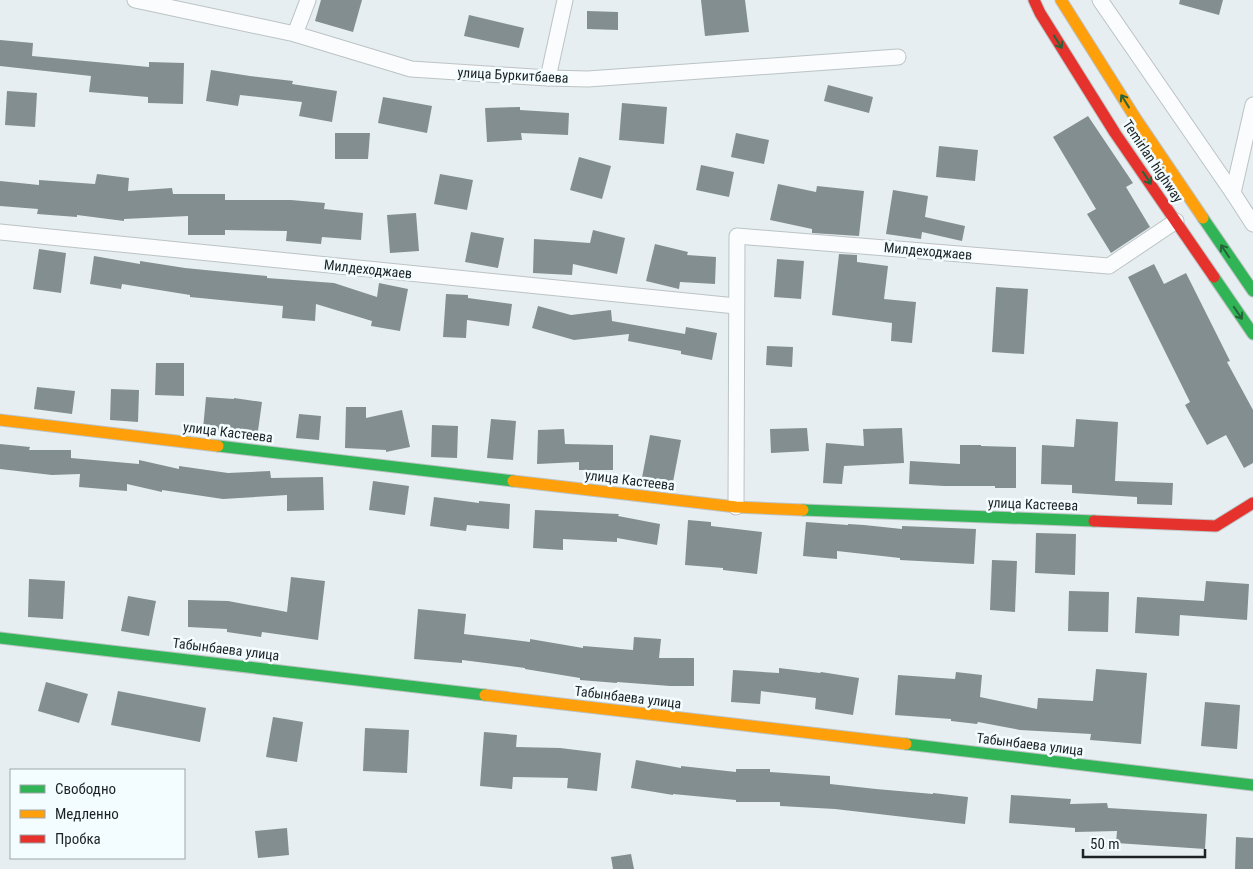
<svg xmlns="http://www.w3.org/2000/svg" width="1253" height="869" viewBox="0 0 1253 869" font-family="'Roboto Condensed',sans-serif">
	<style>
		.building { fill: #838e91 }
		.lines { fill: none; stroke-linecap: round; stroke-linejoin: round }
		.street-casing { stroke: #bcc3c4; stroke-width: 17 }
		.fast-casing { stroke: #bcc3c4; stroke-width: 13 }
		.slow-casing { stroke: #bcc3c4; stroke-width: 13 }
		.jam-casing { stroke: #bcc3c4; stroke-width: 13 }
		.street { stroke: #fbfcfd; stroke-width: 15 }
		.fast { stroke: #30b455; stroke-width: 11 }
		.slow { stroke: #ff9f0a; stroke-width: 11 }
		.jam { stroke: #e5322d; stroke-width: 11 }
		.oneway { stroke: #26643a }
		.labels { text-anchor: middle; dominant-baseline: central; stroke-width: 5; stroke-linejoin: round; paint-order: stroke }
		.street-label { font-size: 14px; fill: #1d2224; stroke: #f3fdff }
	</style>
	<rect width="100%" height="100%" fill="#e6eef1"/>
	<g class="building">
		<path d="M321 0H362L353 32 315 21Z"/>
		<path d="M701 0H745L749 32 705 36Z"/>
		<path d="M1180 0H1223L1219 15 1179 4Z"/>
		<path d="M587 11 618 12V30L587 29Z"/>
		<path d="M469 15 524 28 519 48 464 36Z"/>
		<path d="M0 40 33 43 32 56 149 67V62L184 63 183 104 148 103V97L89 92 91 76 0 66Z"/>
		<path d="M211 70 250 76 293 81 292 84 337 91 332 122 299 116 302 102 240 95 238 106 206 101Z"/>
		<path d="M828 85 873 97 869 113 824 101Z"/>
		<path d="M7 91 37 93 35 127 5 125Z"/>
		<path d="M383 97 432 106 427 133 378 123Z"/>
		<path d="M622 103 667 107 664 144 619 140Z"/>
		<path d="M520 107V110L569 113 568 135 521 133 522 140 487 142 485 108Z"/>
		<path d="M1088 116 1133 183 1126 187 1150 227 1111 253 1087 214 1096 209 1053 137Z"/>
		<path d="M335 133H370L368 159H335Z"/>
		<path d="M736 133 769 140 764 164 731 157Z"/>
		<path d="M939 146 978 150 975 181 936 177Z"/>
		<path d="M579 157 611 166 602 199 570 190Z"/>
		<path d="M701 165 734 172 729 197 696 190Z"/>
		<path d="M97 174 129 178 128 191 172 188 173 194H225V200H291L325 203 324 209 363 213 361 240 322 237 321 244 286 241 287 231 225 230V235H188V216L124 219V221L77 215V217L37 214 38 209 0 206V181L39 185V180L95 184Z"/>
		<path d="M440 174 473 180 467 210 434 204Z"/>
		<path d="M778 184 816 192 817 186 864 191 859 236 812 233V229L770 220Z"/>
		<path d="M893 190 928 196 925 217 965 226 962 241 922 232 921 239 886 234Z"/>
		<path d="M416 213 419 251 390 253 387 215Z"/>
		<path d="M593 230 625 238 617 274 573 264 572 275 533 273 534 239 590 243Z"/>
		<path d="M471 232 504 238 498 268 465 262Z"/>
		<path d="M655 244 688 252 687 255 716 257 715 284 680 282 679 289 646 281Z"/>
		<path d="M39 249 66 253 61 293 33 289Z"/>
		<path d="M839 254 857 255V262L888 266 884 299 916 302 912 343 891 341 892 323 832 315Z"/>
		<path d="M94 256 140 264V261L185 268 267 276V278L334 283 377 297 379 283 408 289 400 331 371 326 372 321 316 304 315 321 282 318 283 306 190 297V295L122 284 121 289 90 284Z"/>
		<path d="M777 259 804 261 801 299 774 297Z"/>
		<path d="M1154 264 1164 284 1186 273 1230 361 1227 362 1253 410V463L1244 468 1226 435 1207 445 1185 405 1190 402 1128 277Z"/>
		<path d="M996 287 1028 289 1024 354 992 352Z"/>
		<path d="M446 294 468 295V298L512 304 509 326 467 320 466 338 443 337Z"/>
		<path d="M538 306 571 315 611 310 612 321 685 334 686 327 717 333 712 360 681 354V351L628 341 629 334 574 340 532 328Z"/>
		<path d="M767 346 793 347 792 367 766 365Z"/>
		<path d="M156 363H184V396L155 395Z"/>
		<path d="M37 387 75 391 72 414 34 409Z"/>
		<path d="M111 389 139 390 138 422 110 420Z"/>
		<path d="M206 397 234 399V398L262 402 257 438 230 435V432L203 429Z"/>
		<path d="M346 407H366V418L402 410 410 447 386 452V450L345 448Z"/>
		<path d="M299 414 321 416 319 440 296 438Z"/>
		<path d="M491 419 516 421 513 460 487 458Z"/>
		<path d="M1076 419 1118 422 1115 481 1173 483 1172 505 1137 504V497L1072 493V485L1041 484 1042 445 1074 447Z"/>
		<path d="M432 425 458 426 457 458 431 457Z"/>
		<path d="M807 428 809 451 771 453 770 429Z"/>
		<path d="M902 428 904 463 844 466 842 484 823 483 826 443 864 446 863 429Z"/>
		<path d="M564 429 565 444 613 445V470H579V462L537 464 538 430Z"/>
		<path d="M650 435 681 440 672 487 641 483Z"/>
		<path d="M0 444 30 447 29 450H71V458L139 464V460L179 469V466L228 473 270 471 271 478 323 477 324 510 287 511V495L223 499 162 490V492L127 484V491L79 487 80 474 52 475 0 469Z"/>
		<path d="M960 445H981V446L1016 447V488H995V486H944L909 484 910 461 960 464Z"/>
		<path d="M373 481 409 486 405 515 369 510Z"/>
		<path d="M434 497 479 503V501L510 504 509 529 467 525 466 531 430 526Z"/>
		<path d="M535 510 619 514 618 516 660 524 657 545 617 538V542L563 539V550L533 548Z"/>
		<path d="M688 520 711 522V526L762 532 757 574 723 570V568L685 565Z"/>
		<path d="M806 522 848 525V524L864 525 902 529V526L976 529 974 564 900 560V558L837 551V559L803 556Z"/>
		<path d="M1036 533 1076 534 1075 575 1035 573Z"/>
		<path d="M992 560 1017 561 1015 612 990 610Z"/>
		<path d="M291 577 325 581 318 640 262 632 261 637 227 632V629L188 627V600L228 601 287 612Z"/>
		<path d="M29 579 65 581 63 619 28 617Z"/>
		<path d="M1206 581 1249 584 1247 620 1180 615 1179 636 1135 633 1137 597 1204 601Z"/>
		<path d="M1069 591 1109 592 1108 632 1068 631Z"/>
		<path d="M128 596 156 601 149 636 121 631Z"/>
		<path d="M418 609 466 614 464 634 530 642V639L583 648V646L633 650 634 637 661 639 659 658H694V686H670L617 682V683L580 680V678L525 669V668L462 660V663L414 659Z"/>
		<path d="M779 668 820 673 821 672 859 678 853 715 815 709 816 698 761 691 760 704 731 702 733 670 779 673Z"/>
		<path d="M1096 669 1147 673 1141 744 1090 740 1091 734 1020 730 978 722 977 724 951 721V719L895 715 898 675 955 679 956 672 982 675 980 697 1037 709 1038 698 1093 701Z"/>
		<path d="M46 682 88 694 79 723 38 711Z"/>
		<path d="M118 691 206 708 200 742 111 725Z"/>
		<path d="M1205 702 1240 705 1237 749 1201 746Z"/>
		<path d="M273 717 303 722 297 762 266 757Z"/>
		<path d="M365 728 409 730 407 773 363 771Z"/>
		<path d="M484 732 517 735 516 747 560 748 601 753 597 791 567 788 568 778 513 777 512 789 480 786Z"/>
		<path d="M636 760 681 768V766L736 772V769H770V772L830 776V784L876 789 933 794V793L968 797 965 824 835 809 780 806V802H736V800L673 794V795L631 788Z"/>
		<path d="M1011 795 1071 799 1070 804 1107 803 1108 808 1207 814 1205 849 1116 843 1117 831 1075 832V828L1009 823Z"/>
		<path d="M287 828 289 855 258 858 255 831Z"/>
		<path d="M1236 837 1253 838V869H1235Z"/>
		<path d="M631 854 634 869H613L611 857Z"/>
	</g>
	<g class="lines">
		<g class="street-casing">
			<g id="street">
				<path d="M135 0 295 34 411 69 548 78 588 79 898 57"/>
				<path d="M1100 0 1233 193 1253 224"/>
				<path d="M295 34 308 0"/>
				<path d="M548 78 565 0"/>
				<path d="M1233 193 1253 105"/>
				<path d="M0 232 736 306"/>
				<path d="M736 507 737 236 1109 266 1176 221"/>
			</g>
		</g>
		<g class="fast-casing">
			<g id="fast">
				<path d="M1203 218 1253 291"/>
				<path d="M1214 277 1253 334"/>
				<path d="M218 446 513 481"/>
				<path d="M803 510 1094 521"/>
				<path d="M0 638 485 695"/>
				<path d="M906 744 1253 785"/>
			</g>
		</g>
		<g class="slow-casing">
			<g id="slow">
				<path d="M1061 0 1136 119 1203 218"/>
				<path d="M0 420 218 446"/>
				<path d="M513 481 736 507 803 510"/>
				<path d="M485 695 906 744"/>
			</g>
		</g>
		<g class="jam-casing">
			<g id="jam">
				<path d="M1034 0 1040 13 1115 133 1214 277"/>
				<path d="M1094 521 1216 526 1253 503"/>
			</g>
		</g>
		<use href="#street" class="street"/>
		<use href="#fast" class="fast"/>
		<use href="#slow" class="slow"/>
		<use href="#jam" class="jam"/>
	</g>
	<defs><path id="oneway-shaft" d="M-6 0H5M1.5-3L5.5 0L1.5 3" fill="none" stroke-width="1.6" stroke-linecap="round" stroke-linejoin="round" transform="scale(1.25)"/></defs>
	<g class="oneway">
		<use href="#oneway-shaft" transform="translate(1058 42) rotate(58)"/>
		<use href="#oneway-shaft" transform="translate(1125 101) rotate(-122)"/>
		<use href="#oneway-shaft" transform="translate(1147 178) rotate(56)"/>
		<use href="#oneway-shaft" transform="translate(1225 251) rotate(-124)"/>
		<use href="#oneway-shaft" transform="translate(1238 313) rotate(56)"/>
	</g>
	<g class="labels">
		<g class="street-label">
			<text transform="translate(513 75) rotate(3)">улица Буркитбаева</text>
			<text transform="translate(1153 161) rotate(56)">Temirlan highway</text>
			<text transform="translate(928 251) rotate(5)">Милдеходжаев</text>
			<text transform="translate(368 269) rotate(6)">Милдеходжаев</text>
			<text transform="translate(228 432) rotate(7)">улица Кастеева</text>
			<text transform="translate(630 480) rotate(7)">улица Кастеева</text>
			<text transform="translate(1033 504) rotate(2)">улица Кастеева</text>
			<text transform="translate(226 649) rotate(7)">Табынбаева улица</text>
			<text transform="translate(628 697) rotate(7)">Табынбаева улица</text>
			<text transform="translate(1030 744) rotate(7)">Табынбаева улица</text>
		</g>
	</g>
	<rect x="10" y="769" width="175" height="90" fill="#f3fdff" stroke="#9da5a7"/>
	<rect x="20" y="785" width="25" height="8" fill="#30b455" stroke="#9da5a7"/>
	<text x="55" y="794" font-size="15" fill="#1d2224">Свободно</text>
	<rect x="20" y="810" width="25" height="8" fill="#ff9f0a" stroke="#9da5a7"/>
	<text x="55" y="819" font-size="15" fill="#1d2224">Медленно</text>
	<rect x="20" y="835" width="25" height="8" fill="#e5322d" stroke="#9da5a7"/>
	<text x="55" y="844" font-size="15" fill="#1d2224">Пробка</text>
	<path d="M1083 849v8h122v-8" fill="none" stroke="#1d2224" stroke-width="2.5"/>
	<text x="1090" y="849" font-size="15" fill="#1d2224" stroke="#f3fdff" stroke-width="4" paint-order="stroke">50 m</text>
</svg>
